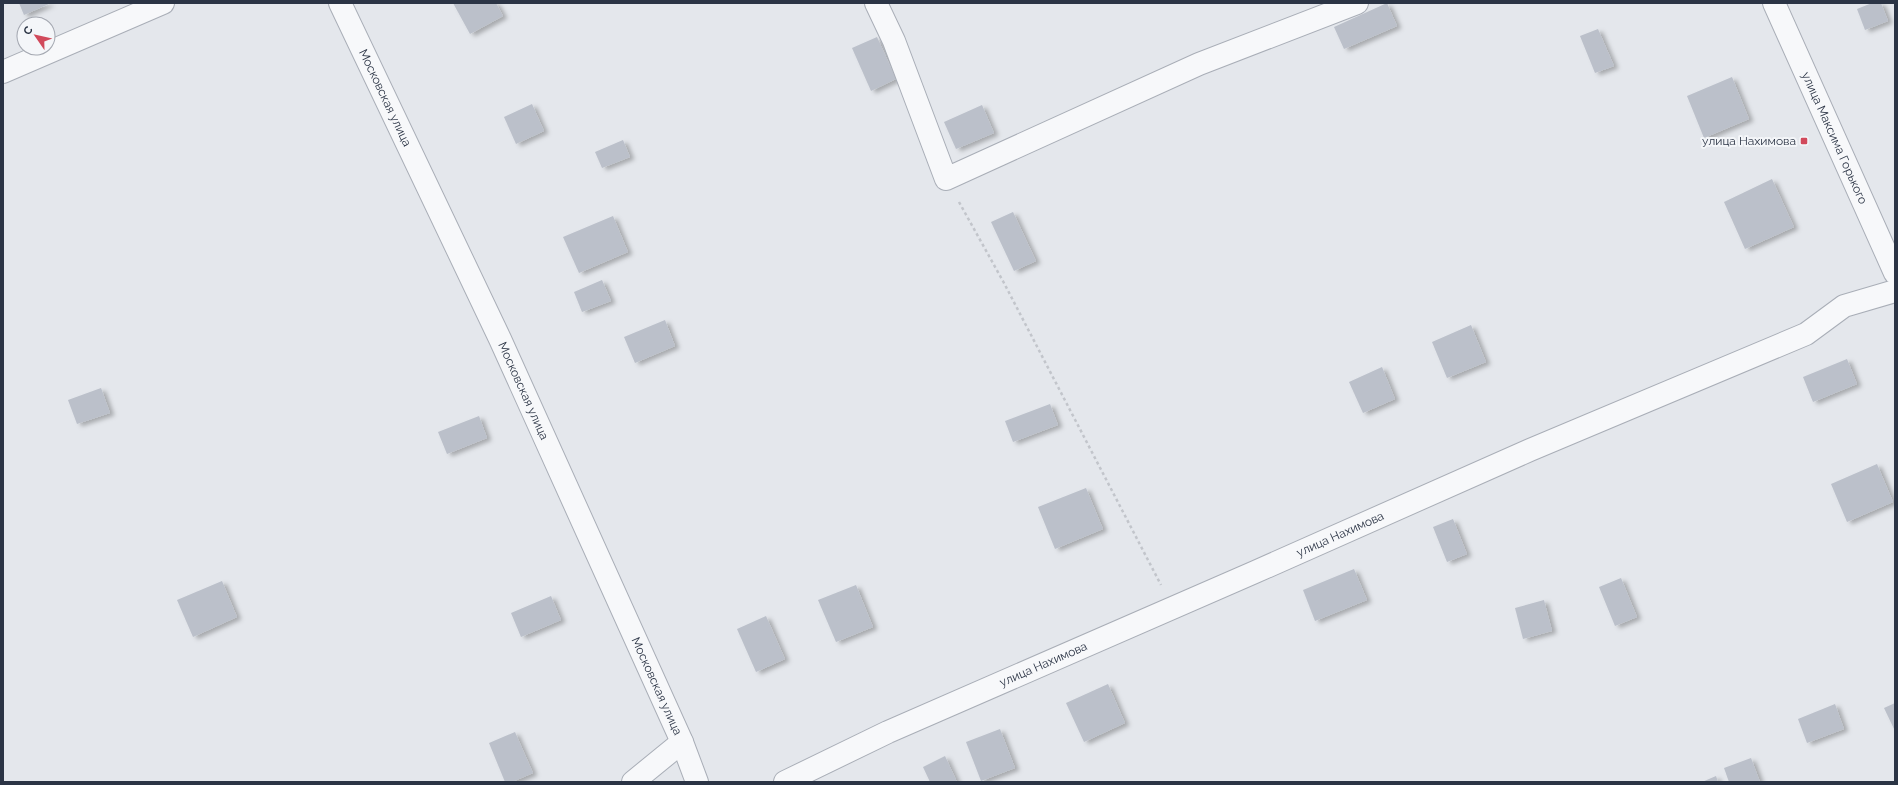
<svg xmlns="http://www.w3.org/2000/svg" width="1898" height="785" viewBox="0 0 1898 785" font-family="Raleway,sans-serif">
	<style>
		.building { fill: #bbc0ca; filter: url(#shadow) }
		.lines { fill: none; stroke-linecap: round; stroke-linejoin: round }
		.minor-casing { stroke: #a9aeb7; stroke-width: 24 }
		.path { stroke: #c2c5cb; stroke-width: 2.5; stroke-dasharray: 3 3; stroke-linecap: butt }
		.minor { stroke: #f7f8fa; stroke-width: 22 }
		.poi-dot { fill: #d1495b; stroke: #f4f6f9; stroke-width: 1.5 }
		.labels { text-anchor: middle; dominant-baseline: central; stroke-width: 4; stroke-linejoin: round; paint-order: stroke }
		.street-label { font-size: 12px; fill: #2b3445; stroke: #f4f6f9 }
		.poi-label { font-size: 12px; fill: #2b3445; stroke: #f4f6f9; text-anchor: end }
	</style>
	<defs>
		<filter id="shadow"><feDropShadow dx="4.5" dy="2.5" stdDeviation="2" flood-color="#0004"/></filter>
	</defs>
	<rect width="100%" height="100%" fill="#e4e7ec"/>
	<g class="building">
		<path d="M19 3H51L24 15Z"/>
		<path d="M453 3H496L503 16 470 34Z"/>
		<path d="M1387 3 1397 26 1344 49 1334 27Z"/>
		<path d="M1872 3H1881L1888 21 1865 30 1857 9Z"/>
		<path d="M1598 29 1614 66 1595 73 1580 36Z"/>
		<path d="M877 37 896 79 871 91 852 48Z"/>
		<path d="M1732 77 1749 119 1704 138 1687 96Z"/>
		<path d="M532 104 544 131 516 144 504 117Z"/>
		<path d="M982 105 994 133 956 149 944 122Z"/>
		<path d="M623 140 630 157 602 168 595 152Z"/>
		<path d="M1772 179 1794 227 1745 249 1724 202Z"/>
		<path d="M1013 212 1036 261 1014 271 991 222Z"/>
		<path d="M613 216 628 252 579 273 563 237Z"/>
		<path d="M602 280 611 301 582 312 574 292Z"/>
		<path d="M665 320 675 346 635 363 624 337Z"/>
		<path d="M1471 325 1486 362 1447 378 1432 342Z"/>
		<path d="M1847 359 1857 384 1813 402 1803 377Z"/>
		<path d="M1382 367 1395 399 1363 413 1349 382Z"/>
		<path d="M101 388 110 413 77 424 68 400Z"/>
		<path d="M1050 404 1058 425 1013 442 1005 421Z"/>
		<path d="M479 416 487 438 447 454 438 432Z"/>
		<path d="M1877 464 1893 502 1847 522 1831 484Z"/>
		<path d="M1086 488 1103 529 1055 549 1038 507Z"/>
		<path d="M1453 519 1467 554 1447 562 1433 527Z"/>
		<path d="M1354 569 1367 600 1315 621 1303 590Z"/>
		<path d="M1621 578 1637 617 1615 626 1599 587Z"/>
		<path d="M222 581 237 617 193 637 177 600Z"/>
		<path d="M856 585 873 627 836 642 818 600Z"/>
		<path d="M551 596 561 620 521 637 511 613Z"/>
		<path d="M1544 600 1552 631 1523 639 1515 608Z"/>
		<path d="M766 616 785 659 756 672 737 629Z"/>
		<path d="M1108 684 1125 723 1084 742 1066 703Z"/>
		<path d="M1895 703V731L1884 708Z"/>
		<path d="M1835 704 1844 729 1807 743 1798 719Z"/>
		<path d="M1000 729 1015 768 981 781 966 742Z"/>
		<path d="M515 732 533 773 512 782H505L489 743Z"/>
		<path d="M945 756 957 782H930L923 767Z"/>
		<path d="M1751 758 1760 782H1729L1724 768Z"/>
		<path d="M1716 776 1718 782H1702Z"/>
	</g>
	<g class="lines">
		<g class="minor-casing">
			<g id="minor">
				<path id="s1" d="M340 3 500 339 682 742 697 782"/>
				<path d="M876 3 894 41 946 179 1199 64 1357 3"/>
				<path id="s2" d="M1774 3 1895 273"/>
				<path d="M3 72 163 3"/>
				<path d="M633 782 682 742"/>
				<path id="s3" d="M785 782 888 732 1255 572 1530 450 1806 334 1844 306 1895 291"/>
			</g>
		</g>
		<path class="path" d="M959 202 1004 283 1161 585"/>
		<use href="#minor" class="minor"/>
	</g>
	<rect class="poi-dot" x="1800" y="137" width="8" height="8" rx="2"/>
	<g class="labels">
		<g class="street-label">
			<text stroke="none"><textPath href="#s1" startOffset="105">Московская улица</textPath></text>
			<text stroke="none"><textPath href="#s2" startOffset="148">улица Максима Горького</textPath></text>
			<text stroke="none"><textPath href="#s1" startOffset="429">Московская улица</textPath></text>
			<text stroke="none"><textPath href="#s3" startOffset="608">улица Нахимова</textPath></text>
			<text stroke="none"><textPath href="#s3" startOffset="284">улица Нахимова</textPath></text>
			<text stroke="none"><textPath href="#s1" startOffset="753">Московская улица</textPath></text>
		</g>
		<g class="poi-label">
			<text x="1796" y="141">улица Нахимова</text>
		</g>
	</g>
	<rect width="1898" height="785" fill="none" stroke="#2b3445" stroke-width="8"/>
	<g transform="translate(36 36) rotate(304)"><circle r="19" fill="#f4f6f9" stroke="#a4a8b1"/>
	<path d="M0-3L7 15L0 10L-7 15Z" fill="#d1495b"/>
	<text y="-6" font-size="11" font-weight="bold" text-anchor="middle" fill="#2b3445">С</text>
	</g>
</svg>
